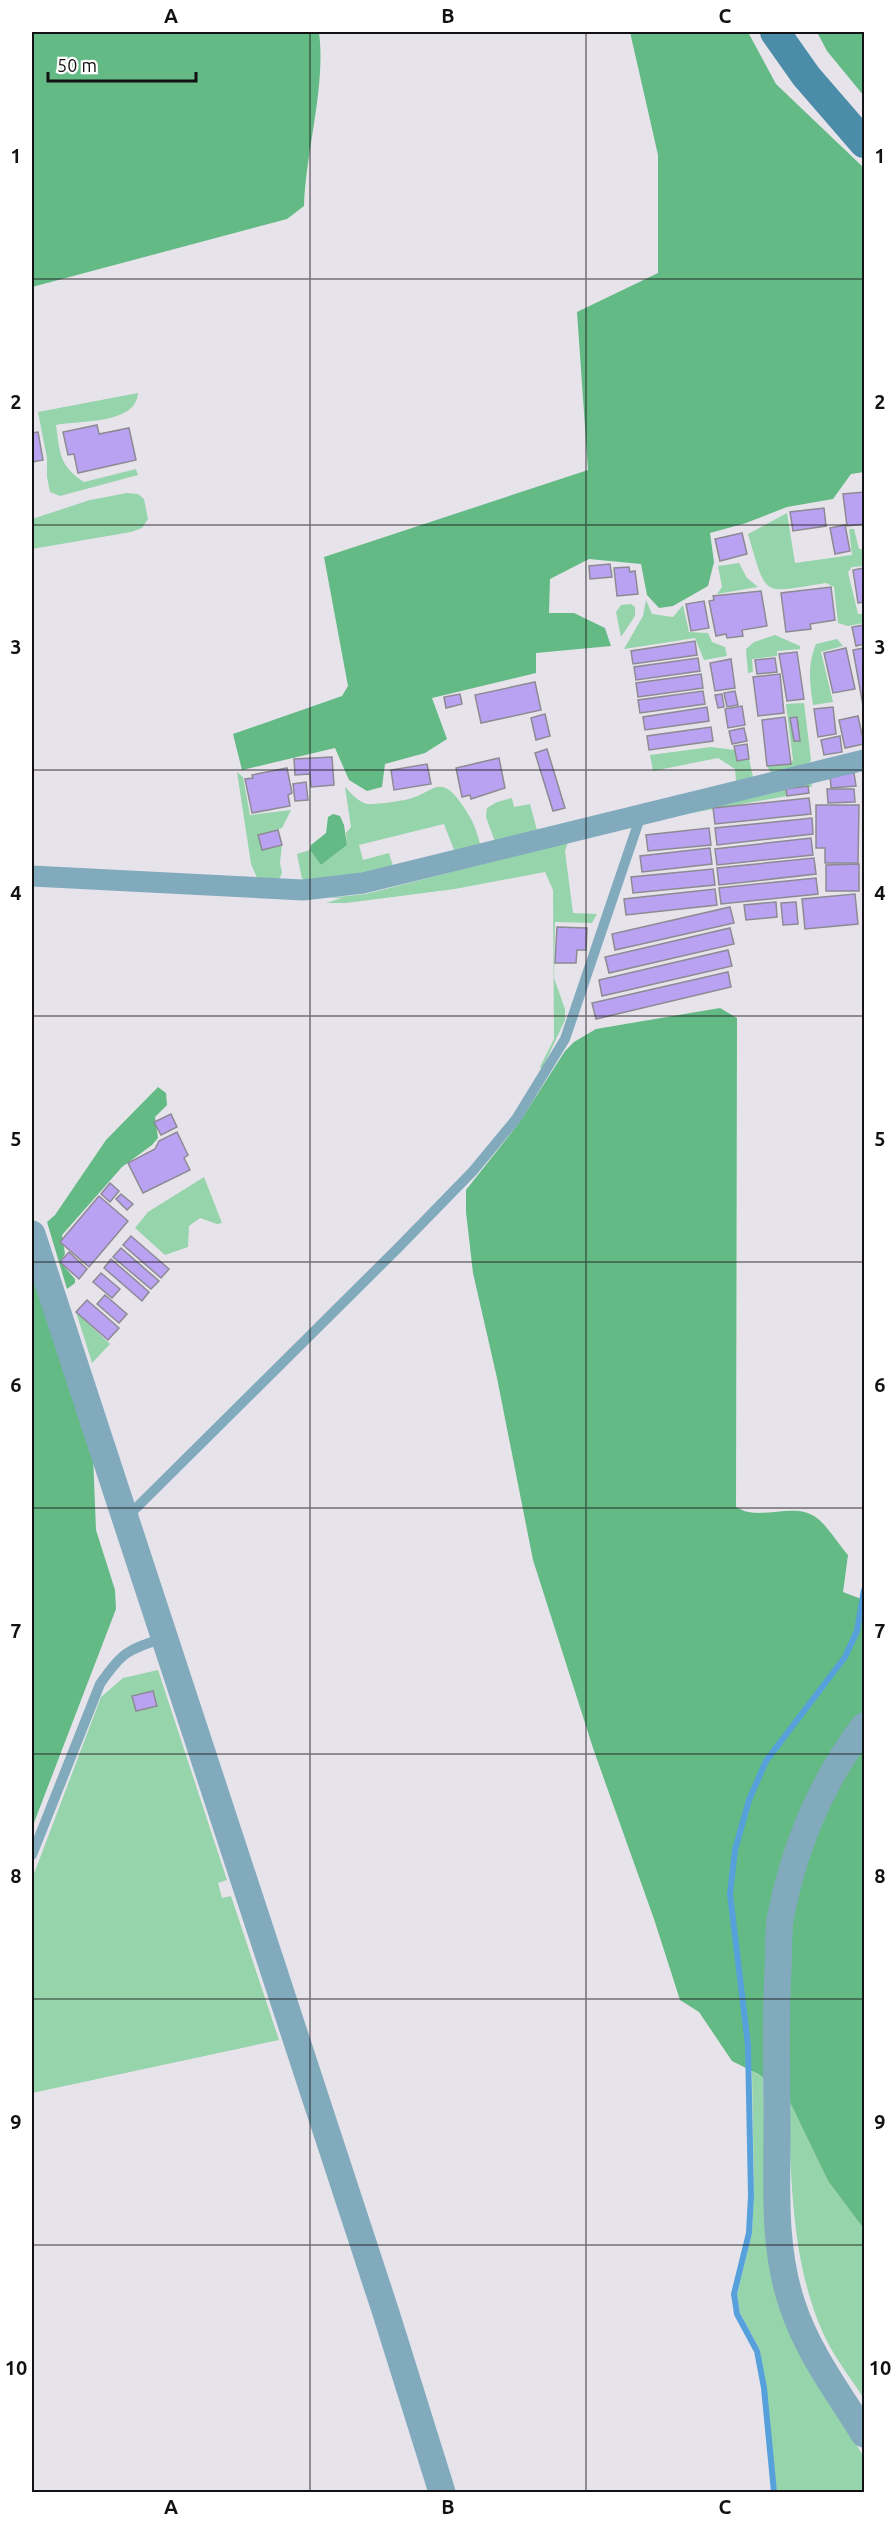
<svg xmlns="http://www.w3.org/2000/svg" width="896" height="2524" viewBox="0 0 896 2524" font-family="Ubuntu,sans-serif">
	<style>
		.green { fill: #96d4ab }
		.forest { fill: #63ba84 }
		.lines { fill: none; stroke-linecap: round; stroke-linejoin: round }
		.stream { stroke: #56a0dc; stroke-width: 6 }
		.building { fill: #baa2f3; stroke: #8c8a92; stroke-width: 1.5 }
		.service { stroke: #81aabd; stroke-width: 10 }
		.minor { stroke: #81aabd; stroke-width: 21 }
		.tertiary { stroke: #81aabd; stroke-width: 27 }
		.secondary { stroke: #4b8da8; stroke-width: 30 }
		.grid { fill: none; stroke: #121113; stroke-width: 1.5; stroke-opacity: 0.55 }
		.neatline { fill: none; stroke: #121113; stroke-width: 2 }
		.grid-label { font-size: 20px; text-anchor: middle; font-weight: bold; fill: #121113 }
	</style>
	<rect width="100%" height="100%" fill="#e7e3eb"/>
	<g class="green">
		<path d="M138 393C136 425 79 420 56 425 60 453 59 466 84 482L136 469 138 475 60 496 50 492 47 477V458L38 412Z"/>
		<path d="M127 493 138 494 144 499 148 519 142 528 131 532 32 549V519L90 500Z"/>
		<path d="M787 513 795 563 852 555 849 529H854L859 549H864V566L852 567 848 572 858 614H864V623L848 626 838 623 834 587 826 583C761 593 767 599 748 534Z"/>
		<path d="M739 563 747 578 758 587 717 594 722 587 718 566Z"/>
		<path d="M646 600 652 614 673 617 683 605 689 632 708 633 712 642 725 647 727 656 704 660 695 638 624 649 643 616Z"/>
		<path d="M631 604 635 607V616L621 637 616 612 621 605Z"/>
		<path d="M775 635 800 646V649L777 651V656L752 659 753 672 748 673 746 649 754 642Z"/>
		<path d="M837 639 843 646 821 652 833 702 813 705C810 682 807 666 816 644Z"/>
		<path d="M804 703 811 760 807 767 771 773 767 766 790 764 793 760 786 704Z"/>
		<path d="M711 747 735 750 737 761 749 759 753 777 736 781 735 769 718 758 653 771 650 755Z"/>
		<path d="M237 772 243 777 250 815 291 810 282 828 258 835 262 850 282 845 280 863 282 873 279 880H258L251 864Z"/>
		<path d="M811 778 812 787 786 789 787 796 647 821Z"/>
		<path d="M345 787C351 793 358 802 367 804 373 805 402 801 409 799 435 792 440 772 463 806 472 819 476 828 480 844L454 850 444 824 359 845 363 860 389 853 393 866C372 872 322 889 302 879L297 854 310 850 321 865 347 845 346 833 351 827Z"/>
		<path d="M512 798 514 807 530 804 537 830 495 842 486 817 487 808 497 802Z"/>
		<path d="M568 842 565 851 573 913 597 914 592 923 555 922 554 978 565 1009V1020L542 1069 540 1067 554 1039 553 890 545 872 455 889 346 903H326L342 898H328L366 894Z"/>
		<path d="M204 1177 222 1223 217 1224 200 1218 189 1226 188 1247 165 1255 135 1228 148 1212Z"/>
		<path d="M76 1312 110 1344 92 1363Z"/>
		<path d="M158 1670 227 1880 218 1883 222 1898 231 1896 279 2040 32 2093V1879L101 1697 123 1678Z"/>
		<path d="M752 2071 763 2078 766 2221 844 2425 864 2457V2492H777L760 2350 740 2313 737 2295 752 2233 754 2192Z"/>
		<path d="M787 2096 828 2181 864 2229V2399C851 2378 833 2356 823 2333 790 2259 792 2175 787 2096Z"/>
	</g>
	<g class="forest">
		<path d="M32 32H319C326 87 306 149 304 206L287 219 32 287Z"/>
		<path d="M630 32H748L776 84 864 168V472L851 474 833 499 787 507 746 523 710 533 714 562 708 586 673 606 659 608 647 595 641 564 589 559 550 579 549 613H574L605 628 611 646 536 653V673L432 698 447 739 425 753 385 764 382 787 367 791 349 780 335 748 242 770 233 734 342 696 348 686 324 557 588 470 577 312 658 273V155Z"/>
		<path d="M817 32H864V96L827 51Z"/>
		<path d="M333 814 340 816 344 825 347 845 321 865 310 850 311 845 326 833 328 817Z"/>
		<path d="M720 1008 737 1018 736 1507C759 1522 791 1502 814 1516 826 1523 838 1544 848 1555L843 1592 864 1600V2229L828 2181 787 2096 758 2074 732 2061 699 2012 680 2000 654 1919 594 1751 533 1560 497 1378 473 1273 466 1212V1190L519 1123 565 1051 574 1042 596 1029Z"/>
		<path d="M158 1087 166 1093 167 1105 155 1117 158 1138 152 1145 122 1167 62 1235 65 1254 60 1262 75 1279V1283L67 1289 47 1222 55 1215 106 1140Z"/>
		<path d="M32 1272 93 1454 96 1530 115 1590 116 1609 32 1828Z"/>
	</g>
	<g class="lines">
		<path class="stream" d="M774 2492 764 2388 757 2351 737 2314 734 2294 749 2233 751 2196 748 2045 730 1894 735 1850 749 1800 766 1761 845 1657 857 1631 864 1590"/>
	</g>
	<g class="building">
		<path d="M97 425 99 434 129 428 136 460 78 473 74 454 68 455 63 432Z"/>
		<path d="M38 432 43 460 32 462V433Z"/>
		<path d="M864 492V524L847 526 843 494Z"/>
		<path d="M824 508 826 526 793 531 790 512Z"/>
		<path d="M845 525 850 551 835 554 830 528Z"/>
		<path d="M742 533 747 554 720 561 715 539Z"/>
		<path d="M610 564 612 577 590 579 589 566Z"/>
		<path d="M629 567 630 572 635 571 638 594 617 596 614 568Z"/>
		<path d="M864 568V602L858 603 853 570Z"/>
		<path d="M831 587 835 620 810 624 811 629 786 632 781 593Z"/>
		<path d="M761 591 767 626 742 630 743 636 727 638 726 634 716 636 709 601 714 600 713 596Z"/>
		<path d="M704 601 709 628 691 631 686 604Z"/>
		<path d="M864 625V644L856 646 852 627Z"/>
		<path d="M695 641 697 655 633 664 631 651Z"/>
		<path d="M846 648 855 689 833 693 824 653Z"/>
		<path d="M864 648V711L853 650Z"/>
		<path d="M797 652 804 699 787 701 779 654Z"/>
		<path d="M698 658 700 671 636 680 634 667Z"/>
		<path d="M775 658 777 672 757 674 755 660Z"/>
		<path d="M731 659 735 688 715 691 710 663Z"/>
		<path d="M701 674 703 688 638 697 636 683Z"/>
		<path d="M780 674 784 713 758 716 753 677Z"/>
		<path d="M535 682 541 710 481 723 475 695Z"/>
		<path d="M703 691 705 704 640 713 638 700Z"/>
		<path d="M735 691 738 705 727 707 724 693Z"/>
		<path d="M460 694 462 704 446 708 444 697Z"/>
		<path d="M722 694 724 707 718 708 715 695Z"/>
		<path d="M742 706 745 725 728 728 725 709Z"/>
		<path d="M707 707 709 721 645 730 643 717Z"/>
		<path d="M833 707 836 734 818 737 814 709Z"/>
		<path d="M545 714 550 736 536 740 531 718Z"/>
		<path d="M858 716 864 744 845 748 839 720Z"/>
		<path d="M785 717 791 764 767 766 762 720Z"/>
		<path d="M797 717 800 741H794L790 718Z"/>
		<path d="M711 727 713 741 649 750 647 736Z"/>
		<path d="M744 728 747 741 732 744 729 731Z"/>
		<path d="M840 736 842 752 824 755 821 740Z"/>
		<path d="M747 744 749 759 737 761 734 746Z"/>
		<path d="M547 749 565 808 553 811 535 753Z"/>
		<path d="M332 757 334 785 311 787 310 774 295 775 294 759Z"/>
		<path d="M499 758 505 788 471 799 470 795 462 797 456 768Z"/>
		<path d="M427 764 431 784 394 790 391 770Z"/>
		<path d="M287 768 292 793 288 795 290 806 252 813 245 779 253 778 252 775Z"/>
		<path d="M854 773 856 786 831 788 830 775Z"/>
		<path d="M306 782 308 800 295 801 293 784Z"/>
		<path d="M808 786 809 793 787 796 786 789Z"/>
		<path d="M827 789H854L855 802 828 803Z"/>
		<path d="M809 798 811 814 715 824 713 808Z"/>
		<path d="M816 805H859L858 863H825V848H816Z"/>
		<path d="M812 818 813 834 717 845 715 828Z"/>
		<path d="M709 828 711 845 648 851 646 835Z"/>
		<path d="M278 830 282 845 262 850 258 835Z"/>
		<path d="M811 838 813 855 717 865 715 849Z"/>
		<path d="M710 848 712 864 642 872 640 856Z"/>
		<path d="M814 858 816 874 719 885 717 868Z"/>
		<path d="M859 864V891H826V865Z"/>
		<path d="M713 869 715 885 633 893 631 877Z"/>
		<path d="M816 878 818 894 721 904 719 888Z"/>
		<path d="M715 889 717 905 626 915 624 899Z"/>
		<path d="M855 894 858 924 805 929 802 899Z"/>
		<path d="M776 902 777 917 746 920 744 905Z"/>
		<path d="M796 902 798 924 783 925 781 903Z"/>
		<path d="M730 907 734 923 615 950 612 934Z"/>
		<path d="M557 927 587 928 586 950H577L576 963H555Z"/>
		<path d="M730 928 734 944 609 973 605 957Z"/>
		<path d="M728 950 732 966 602 996 599 980Z"/>
		<path d="M728 972 731 987 596 1019 592 1003Z"/>
		<path d="M171 1114 177 1127 161 1135 154 1122Z"/>
		<path d="M177 1132 188 1155 184 1158 190 1170 143 1193 128 1163 155 1149 159 1141Z"/>
		<path d="M110 1183 119 1191 110 1202 101 1194Z"/>
		<path d="M121 1194 133 1204 127 1210 116 1199Z"/>
		<path d="M99 1196 128 1221 89 1267 60 1242Z"/>
		<path d="M131 1236 169 1269 161 1278 123 1245Z"/>
		<path d="M121 1248 159 1281 151 1289 113 1257Z"/>
		<path d="M69 1252 87 1269 79 1279 60 1262Z"/>
		<path d="M111 1259 149 1292 142 1301 104 1268Z"/>
		<path d="M101 1273 120 1289 112 1298 93 1282Z"/>
		<path d="M105 1295 127 1314 119 1323 97 1304Z"/>
		<path d="M87 1300 119 1328 108 1340 76 1312Z"/>
		<path d="M153 1691 157 1706 136 1711 132 1696Z"/>
	</g>
	<g class="lines">
		<g class="service">
			<path d="M127 1517 398 1248 473 1171 516 1119 565 1039 641 815"/>
			<path d="M32 1855 100 1684C122 1652 127 1650 164 1638"/>
		</g>
		<path class="minor" d="M32 876 303 890 363 883 864 760"/>
		<g class="tertiary">
			<path d="M32 1234 386 2313 442 2492"/>
			<path d="M864 1726C821 1782 793 1850 780 1920 778 1936 779 1953 778 1970 775 2022 777 2075 777 2128 777 2187 773 2248 792 2304 807 2351 838 2392 864 2434"/>
		</g>
		<path class="secondary" d="M775 32 806 76 864 143"/>
	</g>
	<path class="grid" d="M310 32V2492M586 32V2492M32 279H864M32 525H864M32 770H864M32 1016H864M32 1262H864M32 1508H864M32 1754H864M32 1999H864M32 2245H864"/>
	<rect width="896" height="2524" fill="none" stroke="#ffffff" stroke-width="66"/>
	<path d="M48 72v9h148v-9" fill="none" stroke="#121113" stroke-width="3"/>
	<text x="57" y="72" font-size="18" fill="#121113" stroke="#ffffff" stroke-width="4.5" paint-order="stroke">50 m</text>
	<rect x="33" y="33" width="830" height="2458" class="neatline"/>
	<g class="grid-label">
		<text x="171" y="23">A</text>
		<text x="448" y="23">B</text>
		<text x="725" y="23">C</text>
		<text x="16" y="163">1</text>
		<text x="880" y="163">1</text>
		<text x="16" y="409">2</text>
		<text x="880" y="409">2</text>
		<text x="16" y="654">3</text>
		<text x="880" y="654">3</text>
		<text x="16" y="900">4</text>
		<text x="880" y="900">4</text>
		<text x="16" y="1146">5</text>
		<text x="880" y="1146">5</text>
		<text x="16" y="1392">6</text>
		<text x="880" y="1392">6</text>
		<text x="16" y="1638">7</text>
		<text x="880" y="1638">7</text>
		<text x="16" y="1883">8</text>
		<text x="880" y="1883">8</text>
		<text x="16" y="2129">9</text>
		<text x="880" y="2129">9</text>
		<text x="16" y="2375">10</text>
		<text x="880" y="2375">10</text>
		<text x="171" y="2514">A</text>
		<text x="448" y="2514">B</text>
		<text x="725" y="2514">C</text>
	</g>
</svg>
